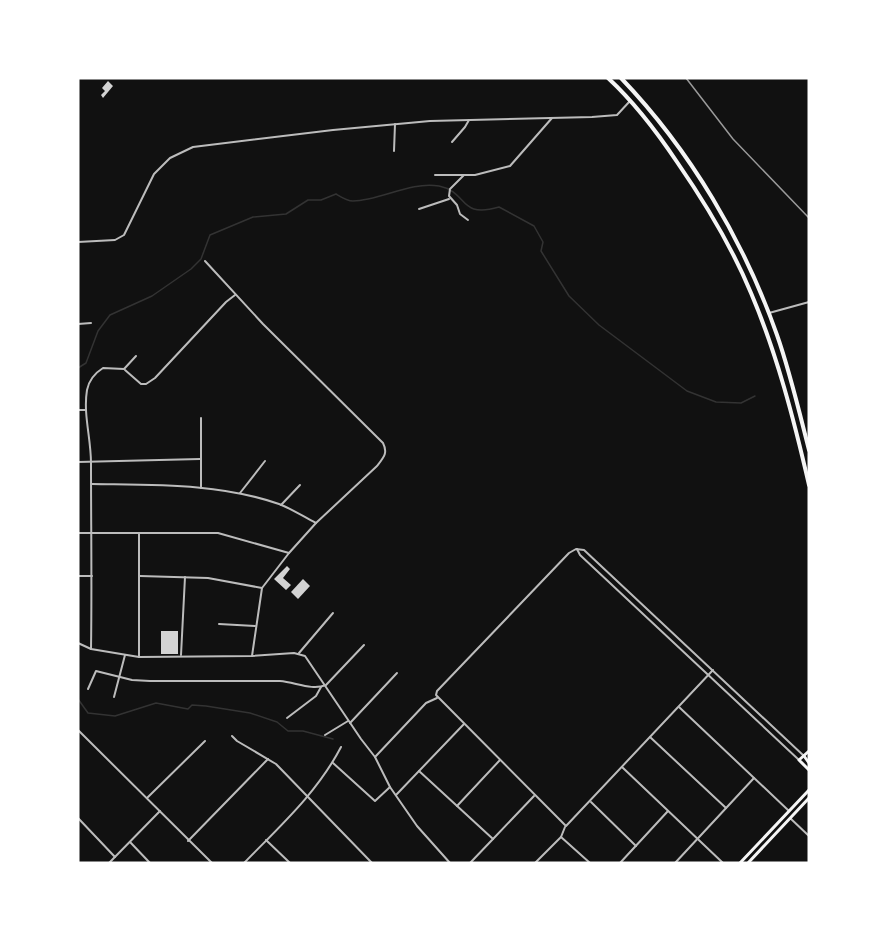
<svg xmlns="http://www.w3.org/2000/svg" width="887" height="941" viewBox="0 0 887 941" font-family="Overpass,sans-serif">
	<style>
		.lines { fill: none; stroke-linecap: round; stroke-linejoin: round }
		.stream { stroke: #333; stroke-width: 1.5 }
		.building { fill: #d3d3d3 }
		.minor { stroke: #bcbcbc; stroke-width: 2 }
		.secondary { stroke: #f5f5f5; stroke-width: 3 }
		.primary { stroke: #f5f5f5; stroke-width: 4 }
		.rail { stroke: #9a9a9a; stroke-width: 1.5 }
	</style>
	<rect width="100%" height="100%" fill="#111"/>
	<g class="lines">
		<g class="stream">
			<path d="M78 368 86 363 98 331 110 315 152 296 191 269 201 259 210 235 253 217 286 214 308 200H321L336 194C341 197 347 201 353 201 380 201 410 181 439 186 469 192 458 219 499 207L534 226 543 242 541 251 569 296 599 325 687 391 716 402 741 403 755 396"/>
			<path d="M78 699 88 713 115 716 156 703 188 709 192 705 206 706 250 713 277 722 288 731H303L333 739"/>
		</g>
	</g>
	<g class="building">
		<path d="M108 81 113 86 103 98 101 95 105 91 102 88Z"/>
		<path d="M287 566 290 569 283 578 291 585 286 590 274 579Z"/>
		<path d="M303 579 310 586 298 599 291 592Z"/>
		<rect x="161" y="631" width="17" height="23"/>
	</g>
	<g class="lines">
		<g class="minor">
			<path d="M452 142 465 127 469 120"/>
			<path d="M394 151 395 124"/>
			<path d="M435 175H475L510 166 552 118"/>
			<path d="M464 175 450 189 449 196 457 205 460 214 468 220"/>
			<path d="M419 209 449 199"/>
			<path d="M78 242 115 240 124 235 154 174 170 158 193 147 333 130 430 121 592 117 617 115 630 101"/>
			<path d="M205 261 263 324 383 443C388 453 384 457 377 466L316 523 289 553 262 588 252 656"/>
			<path d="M769 313 809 302"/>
			<path d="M78 324 91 323"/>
			<path d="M125 370 141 384H146L155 378 226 302 235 295"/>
			<path d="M78 410H85"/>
			<path d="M201 418V488"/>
			<path d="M78 462 200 459"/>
			<path d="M92 484C155 485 219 483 279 504 292 509 304 517 316 523"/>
			<path d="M240 493 265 461"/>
			<path d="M281 505 300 485"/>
			<path d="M78 533H218L289 553"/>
			<path d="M577 549 580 555 799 760"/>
			<path d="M78 576H92"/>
			<path d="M140 576 208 578 262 588"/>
			<path d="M219 624 255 626"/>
			<path d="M78 643 91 649 139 657 252 656 294 653 305 656 361 739 375 757 390 787 417 826 450 863"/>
			<path d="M91 649C92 587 91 525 91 463 91 438 83 414 87 390 89 380 95 373 103 368L124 369 136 356"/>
			<path d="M299 653 333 613"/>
			<path d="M181 655 185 577"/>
			<path d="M139 657V534"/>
			<path d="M713 670 566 826 436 695 437 691 569 553 576 549 584 550 804 756"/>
			<path d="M88 689 96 671 132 680 150 681H280C295 682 312 691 326 685L364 645"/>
			<path d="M114 697 125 655"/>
			<path d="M679 707 789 811"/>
			<path d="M287 718 316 696 321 687"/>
			<path d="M350 723 397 673"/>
			<path d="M78 730 212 863"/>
			<path d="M325 735 348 721"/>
			<path d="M232 736 237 741 276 764 372 863"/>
			<path d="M650 737 726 808"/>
			<path d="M375 757 426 703 437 698"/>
			<path d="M333 763 375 801 390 787"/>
			<path d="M622 767 723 863"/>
			<path d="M419 771 493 839 470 863"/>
			<path d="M396 795 464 724"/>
			<path d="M147 798 205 741"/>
			<path d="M591 802 636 846"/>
			<path d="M457 806 500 760"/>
			<path d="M78 818 115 857"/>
			<path d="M790 818 809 836"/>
			<path d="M561 837 590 863"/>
			<path d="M493 839 534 796"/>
			<path d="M266 840 290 863"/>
			<path d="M188 841 268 759"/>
			<path d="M130 842 150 863"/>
			<path d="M109 863 160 811"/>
			<path d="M244 863C280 826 317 793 341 747"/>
			<path d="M535 863 561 837 565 827"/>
			<path d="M620 863 668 811"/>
			<path d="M675 863 754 778"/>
		</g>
		<g class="secondary">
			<path d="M809 751 799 760 809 770"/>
			<path d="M804 756 809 763"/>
			<path d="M740 863 809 790"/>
			<path d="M748 863 809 798"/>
		</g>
		<g class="primary">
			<path d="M608 78C635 103 657 132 677 162 706 204 732 247 751 293 777 354 794 420 809 485"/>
			<path d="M621 78C690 150 744 241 777 335 790 372 799 411 809 450"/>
		</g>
		<path class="rail" d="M686 78 733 139 809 218"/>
	</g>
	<rect width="887" height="941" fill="none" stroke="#ffffff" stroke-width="159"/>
</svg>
